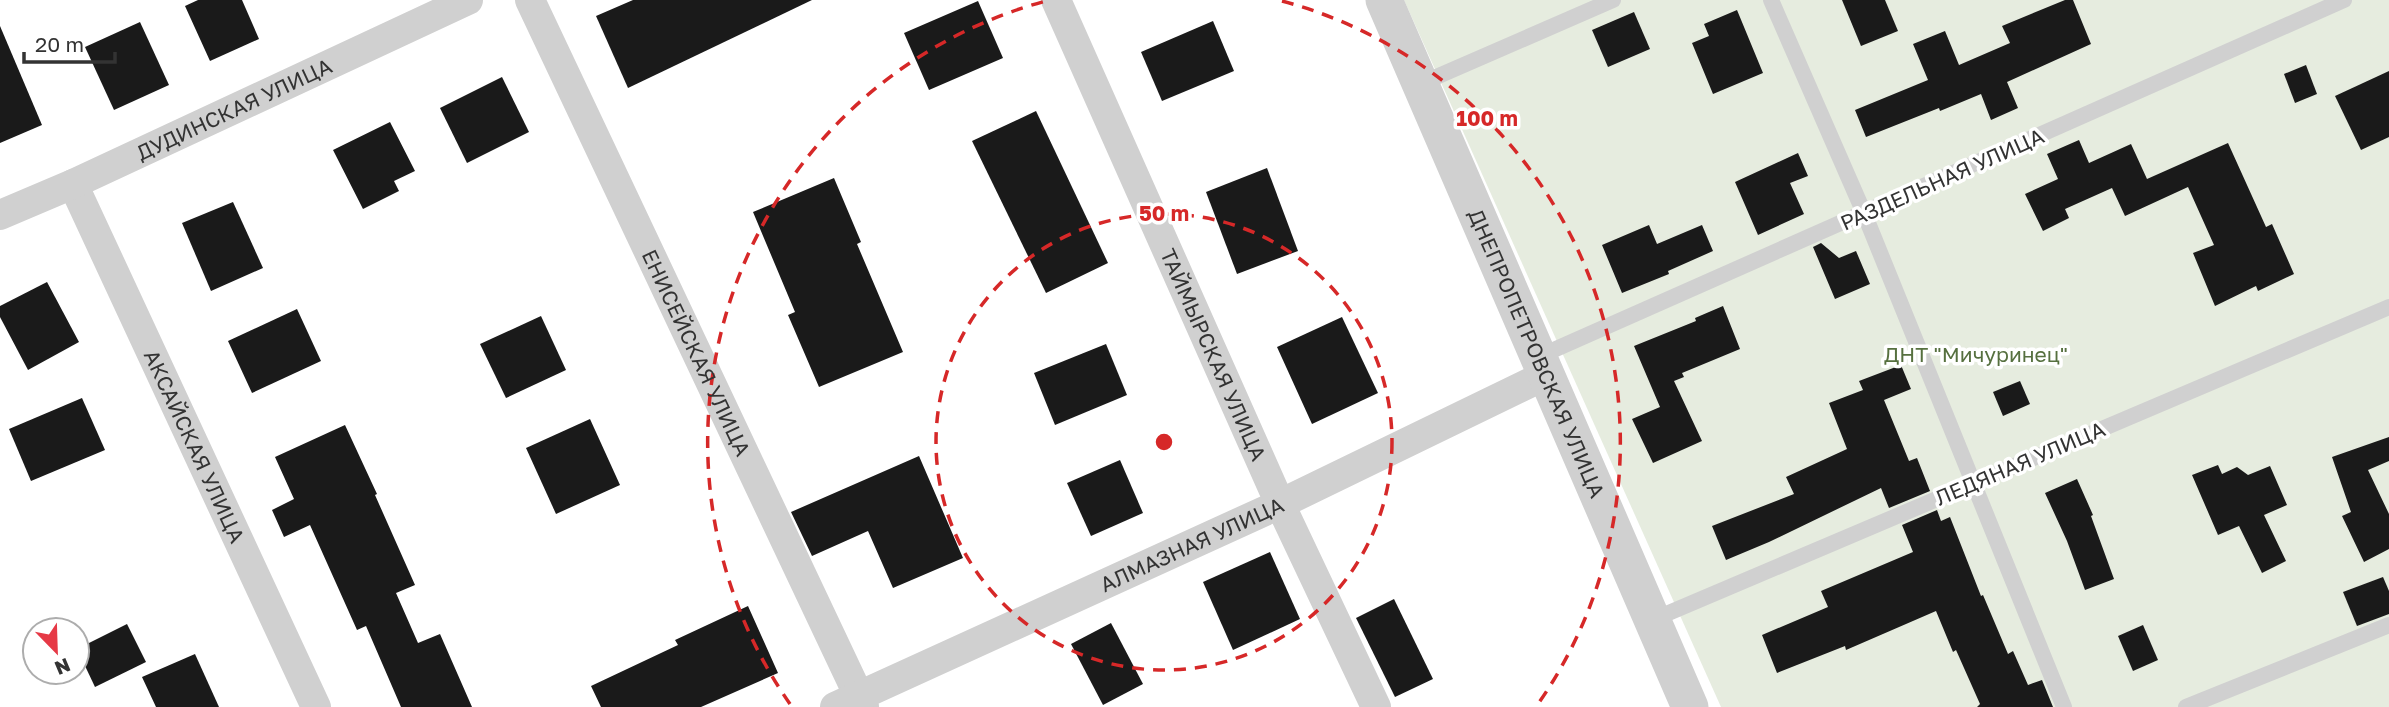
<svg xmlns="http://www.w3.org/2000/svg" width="2389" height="707" viewBox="0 0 2389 707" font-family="'Golos Text',sans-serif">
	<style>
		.green { fill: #e6ecdf }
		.building { fill: #1a1a1a }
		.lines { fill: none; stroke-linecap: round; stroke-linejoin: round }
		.service { stroke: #d0d0d0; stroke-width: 16 }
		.minor { stroke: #d0d0d0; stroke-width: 30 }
		.tertiary { stroke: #d0d0d0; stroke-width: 37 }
		.ring { fill: none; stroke: #d62828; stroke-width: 3.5; stroke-dasharray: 12 9 }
		.labels { text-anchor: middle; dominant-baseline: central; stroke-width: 7; stroke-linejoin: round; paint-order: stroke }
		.street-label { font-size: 21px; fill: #333; stroke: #fff }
		.park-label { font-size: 21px; fill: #56703f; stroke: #fff }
		.centre { fill: #d62828; stroke: #fff; stroke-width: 3.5 }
		.ring-label { font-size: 21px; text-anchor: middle; font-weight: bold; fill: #d62828; stroke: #fff; stroke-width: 7; stroke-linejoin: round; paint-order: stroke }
	</style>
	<rect width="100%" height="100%" fill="#fff"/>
	<path class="green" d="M1404 0H2389V707H1721Z"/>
	<g class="building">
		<path d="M198 0H242L259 39 210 61 185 6Z"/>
		<path d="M633 0H812L628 88 596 16Z"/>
		<path d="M1842 0H1885L1898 31 1861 46Z"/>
		<path d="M2065 0H2073L2091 44 2007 82 2018 108 1991 120 1981 94 1940 111 1939 108 1866 137 1855 110 1928 80 1913 44 1945 31 1959 65 2010 43 2002 26Z"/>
		<path d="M978 1 1003 58 929 90 904 33Z"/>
		<path d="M1737 10 1763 73 1713 94 1692 43 1709 36 1704 24Z"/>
		<path d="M1634 12 1650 49 1608 67 1592 30Z"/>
		<path d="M1213 21 1234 71 1162 101 1141 52Z"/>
		<path d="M140 22 169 85 114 110 85 47Z"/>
		<path d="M0 26 42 125 0 143Z"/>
		<path d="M2306 65 2317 94 2295 103 2284 74Z"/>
		<path d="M2389 71V137L2361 150 2335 96Z"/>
		<path d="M502 77 529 132 467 163 440 108Z"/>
		<path d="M1036 111 1108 263 1046 293 972 141Z"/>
		<path d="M390 122 415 171 394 181 399 191 363 209 333 150Z"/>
		<path d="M2079 140 2089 163 2131 144 2147 179 2228 143 2266 227 2272 224 2294 274 2258 291 2256 286 2215 306 2193 253 2214 245 2188 187 2125 216 2112 188 2065 209 2069 218 2043 231 2025 194 2058 179 2047 154Z"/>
		<path d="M1798 153 1808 176 1790 183 1804 214 1758 235 1735 182Z"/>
		<path d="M1267 168 1298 251 1237 274 1206 192Z"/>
		<path d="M834 178 861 242 857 244 903 352 819 387 788 315 795 312 753 212Z"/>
		<path d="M233 202 263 268 211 291 182 223Z"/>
		<path d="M1649 225 1657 244 1702 225 1713 251 1668 271 1669 274 1622 293 1602 245Z"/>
		<path d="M1821 243 1839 258 1856 251 1870 284 1835 299 1813 247Z"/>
		<path d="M47 282 79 342 28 370 0 317V306Z"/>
		<path d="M1723 306 1740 349 1682 373 1684 377 1674 381 1702 441 1653 463 1632 419 1660 407 1634 346 1696 321 1695 318Z"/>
		<path d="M297 309 321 361 252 393 228 341Z"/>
		<path d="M541 316 566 370 506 398 480 344Z"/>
		<path d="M1342 317 1378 393 1312 424 1277 347Z"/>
		<path d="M1106 344 1127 395 1055 425 1034 373Z"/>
		<path d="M1901 365 1911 389 1884 400 1909 461 1917 458 1930 491 1889 508 1881 488 1769 542 1726 560 1712 526 1794 494 1786 477 1847 449 1829 403 1863 390 1859 381Z"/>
		<path d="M2020 381 2030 404 2003 416 1993 392Z"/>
		<path d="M82 398 105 450 31 481 9 429Z"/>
		<path d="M590 419 620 485 556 514 526 448Z"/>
		<path d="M345 425 377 494 375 495 415 585 396 593 418 643 440 634 472 707H401L366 626 357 630 310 525 284 537 272 510 294 499 275 457Z"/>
		<path d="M2389 437V461L2368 470 2389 514V549L2364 562 2342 516 2351 512 2332 457Z"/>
		<path d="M919 456 963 558 893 588 868 531 812 556 791 512Z"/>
		<path d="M1120 460 1143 513 1091 536 1067 483Z"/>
		<path d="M2218 465 2222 474 2237 467 2248 475 2270 466 2287 505 2264 515 2286 561 2262 573 2239 526 2218 535 2192 475Z"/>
		<path d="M2077 479 2093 515 2091 516 2114 579 2085 590 2067 541 2045 493Z"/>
		<path d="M1937 510 1941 521 1950 517 1981 596 1983 595 2008 654 2013 651 2028 685 2042 680 2053 707H1977L1980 704 1956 650 1953 652 1936 611 1846 650 1845 646 1777 673 1762 635 1828 607 1821 591 1913 552 1902 525Z"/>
		<path d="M1270 552 1300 619 1233 650 1203 582Z"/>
		<path d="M2383 577 2389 591V614L2357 626 2343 592Z"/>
		<path d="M1394 599 1433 679 1395 697 1356 618Z"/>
		<path d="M748 606 778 673 701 707H601L591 686 678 645 675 640Z"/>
		<path d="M1111 623 1143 684 1103 705 1071 644Z"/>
		<path d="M127 624 146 662 95 687 77 649Z"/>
		<path d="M2143 625 2158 660 2133 671 2118 636Z"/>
		<path d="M195 654 219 707H156L142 677Z"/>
	</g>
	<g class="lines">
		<g class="service">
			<path d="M1771 0 1864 213 2064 707"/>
			<path d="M1420 84 1613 0"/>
			<path d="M1540 356 2344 0"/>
			<path d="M1652 620 2389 307"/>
			<path d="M2186 707 2389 625"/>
		</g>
		<g class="minor">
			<path id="s1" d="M530 0 864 707"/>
			<path id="s2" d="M1056 0 1280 504 1376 707"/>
			<path id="s3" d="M73 184 316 707"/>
			<path id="s4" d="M0 215 73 184 468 0"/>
			<path id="s5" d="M835 707 1280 504 1546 375"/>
		</g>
		<path class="tertiary" id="s6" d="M1384 0 1690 707"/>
	</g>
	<g class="ring">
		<circle cx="1164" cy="442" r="228"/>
		<path d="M790 704A457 457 0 0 1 1046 1M1282 1A457 457 0 0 1 1538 704"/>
	</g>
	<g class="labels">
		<g class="street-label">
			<text stroke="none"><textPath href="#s4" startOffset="257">ДУДИНСКАЯ УЛИЦА</textPath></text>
			<text transform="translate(1942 179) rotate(-24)">РАЗДЕЛЬНАЯ УЛИЦА</text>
			<text stroke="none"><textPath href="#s1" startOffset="390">ЕНИСЕЙСКАЯ УЛИЦА</textPath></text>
			<text stroke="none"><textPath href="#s6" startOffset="385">ДНЕПРОПЕТРОВСКАЯ УЛИЦА</textPath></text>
			<text stroke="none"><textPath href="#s2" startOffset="388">ТАЙМЫРСКАЯ УЛИЦА</textPath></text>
			<text stroke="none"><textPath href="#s3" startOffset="289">АКСАЙСКАЯ УЛИЦА</textPath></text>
			<text transform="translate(2020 463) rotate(-23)">ЛЕДЯНАЯ УЛИЦА</text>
			<text stroke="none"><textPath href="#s5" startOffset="392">АЛМАЗНАЯ УЛИЦА</textPath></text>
		</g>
		<g class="park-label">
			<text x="1976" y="354">ДНТ "Мичуринец"</text>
		</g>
	</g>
	<circle cx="1164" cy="442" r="10" class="centre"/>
	<g class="ring-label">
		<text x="1487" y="126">100 m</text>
		<text x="1164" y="221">50 m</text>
	</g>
	<g transform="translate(56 651) rotate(157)"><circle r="33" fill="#ffffff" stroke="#adadad" stroke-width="2"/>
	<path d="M0-5L12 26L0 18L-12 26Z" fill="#e63946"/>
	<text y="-10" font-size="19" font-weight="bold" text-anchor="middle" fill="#333333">N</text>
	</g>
	<path d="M24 52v10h91v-10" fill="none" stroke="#333333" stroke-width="3.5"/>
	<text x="35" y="52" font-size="21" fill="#333333" stroke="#ffffff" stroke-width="5" paint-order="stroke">20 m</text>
</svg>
